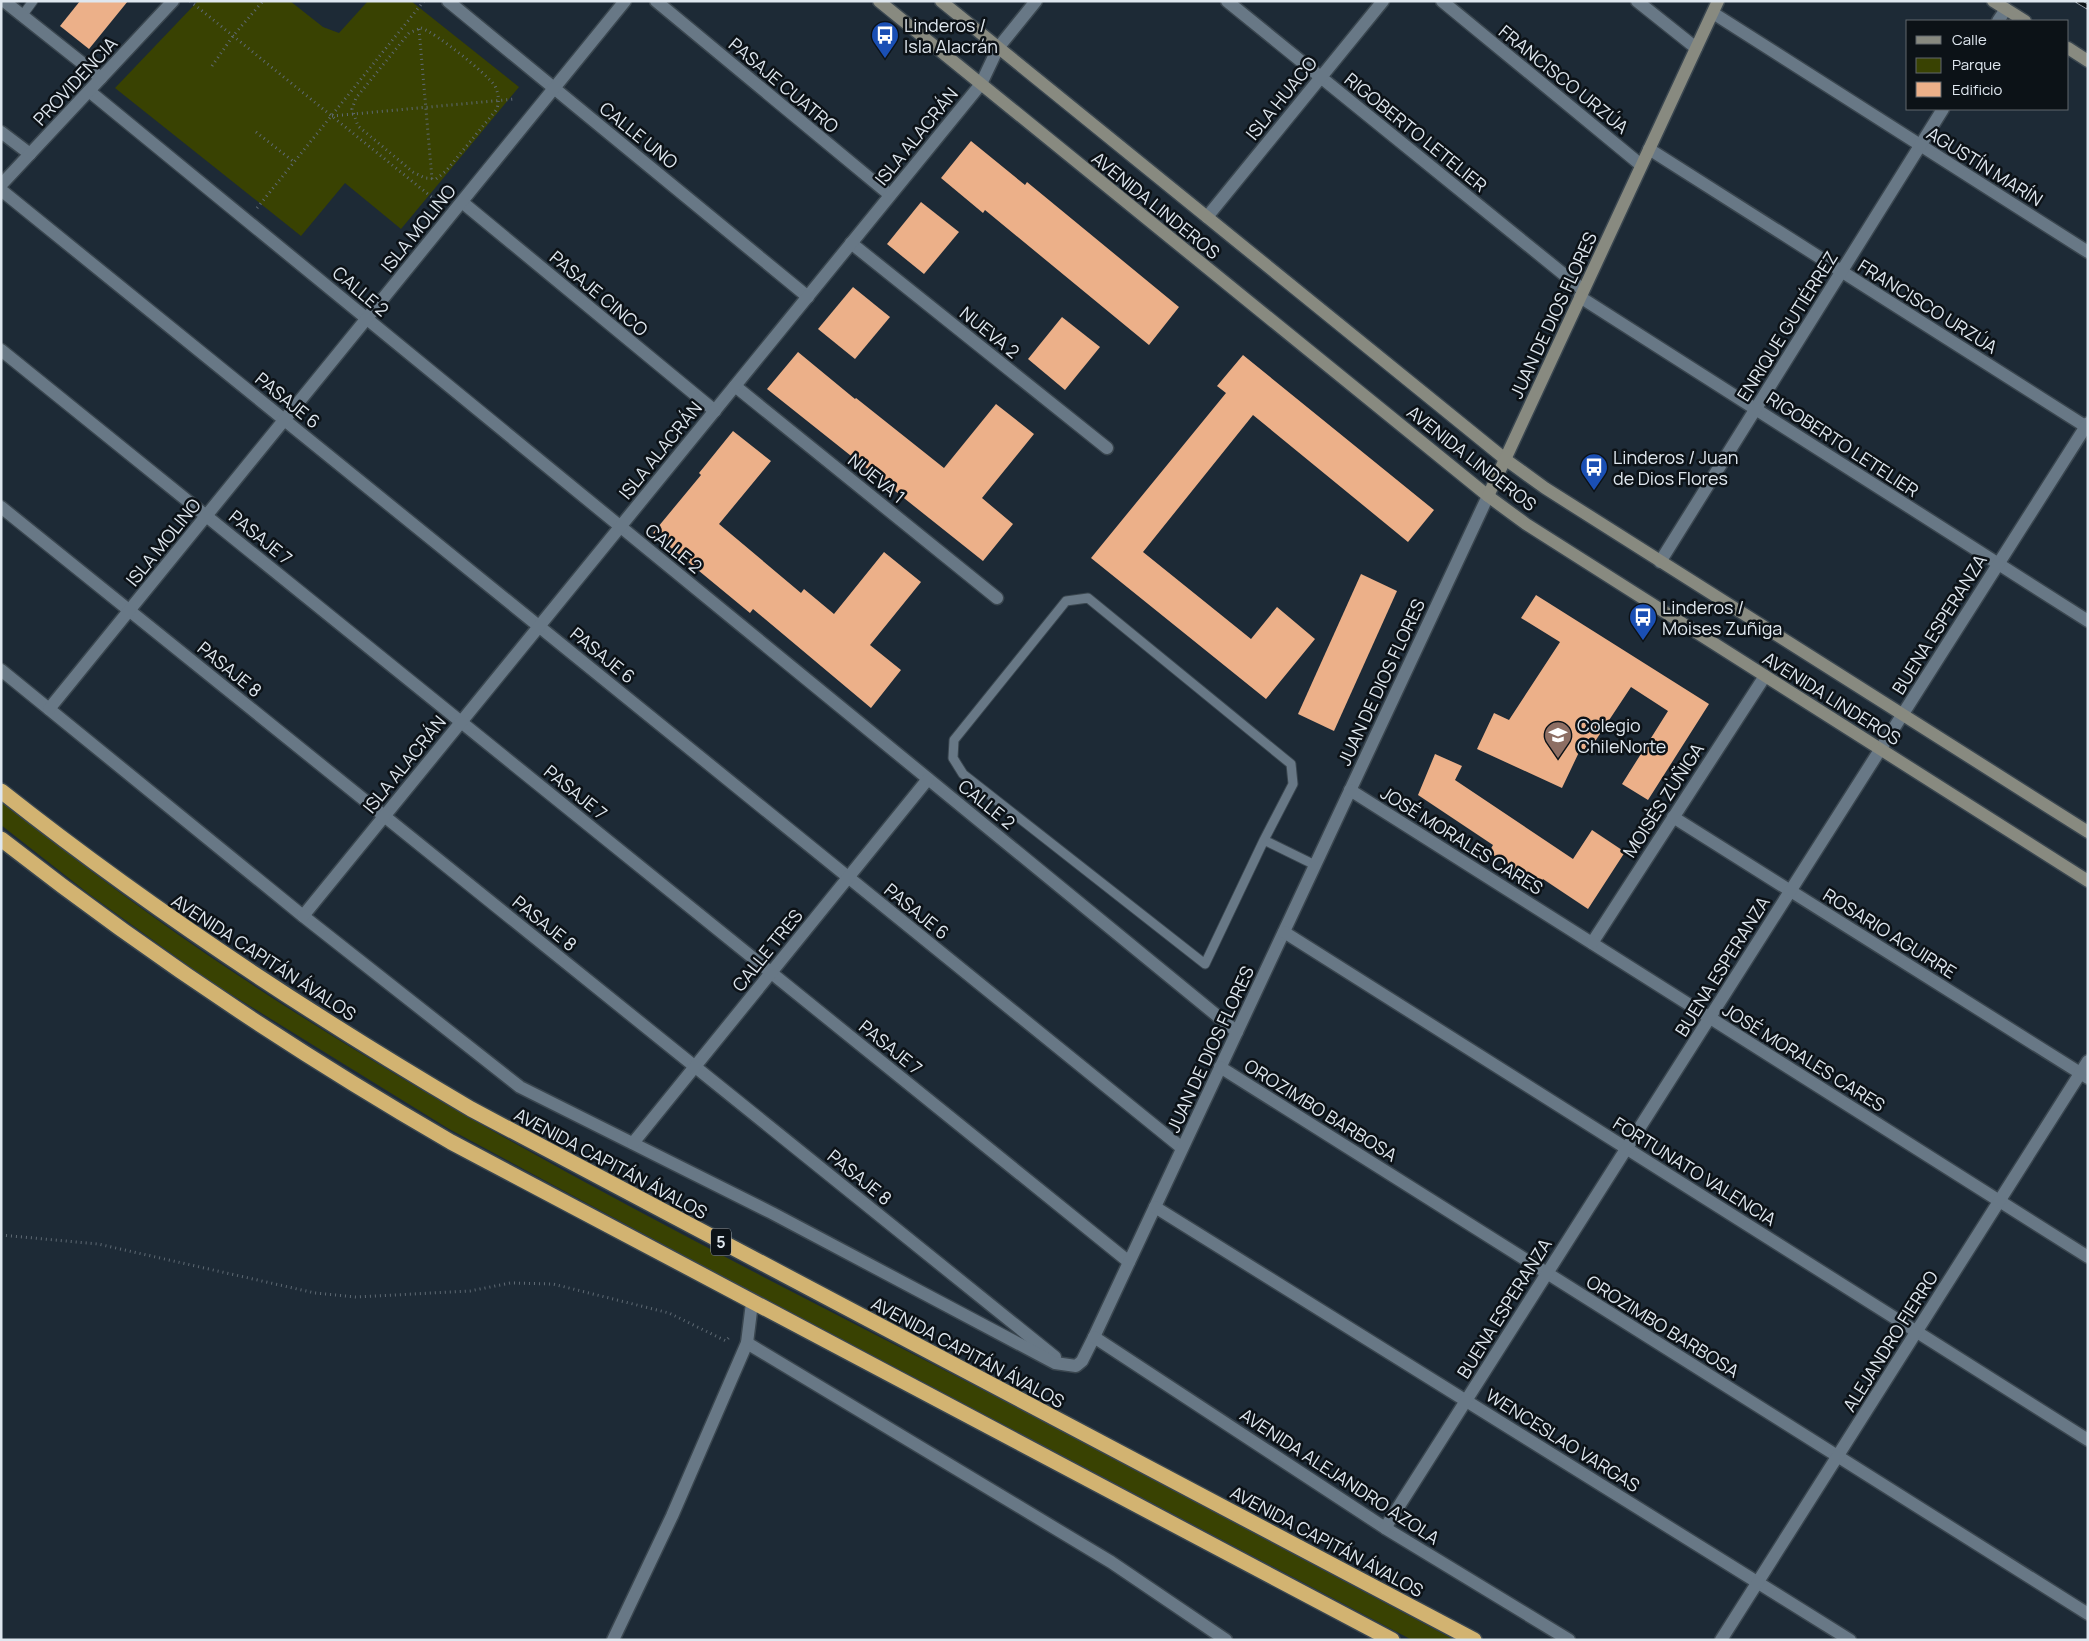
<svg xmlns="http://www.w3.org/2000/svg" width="2089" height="1641" viewBox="0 0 2089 1641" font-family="Manrope,sans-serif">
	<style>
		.green { fill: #394202 }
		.building { fill: #ecb089 }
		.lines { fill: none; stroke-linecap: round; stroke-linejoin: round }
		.lane-casing { stroke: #3a464f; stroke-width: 11 }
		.street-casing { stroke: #3a464f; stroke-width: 15 }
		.secondary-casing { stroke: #3a464f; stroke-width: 15 }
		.highway-casing { stroke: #3a464f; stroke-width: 18 }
		.path { stroke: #5f6a74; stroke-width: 3; stroke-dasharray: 1 4; stroke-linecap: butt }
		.lane { stroke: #687886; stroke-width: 9 }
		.street { stroke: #687886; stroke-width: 12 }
		.secondary { stroke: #888a80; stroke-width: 12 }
		.highway { stroke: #d2b371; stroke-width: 15 }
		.rail-casing { stroke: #a7b0b9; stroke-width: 5.5 }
		.rail { stroke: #0c1217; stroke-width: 4; stroke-dasharray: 11; stroke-linecap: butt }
		.labels { text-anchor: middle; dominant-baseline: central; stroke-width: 5; stroke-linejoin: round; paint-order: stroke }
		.shield { fill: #0c1217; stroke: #a0a7ae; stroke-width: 1 }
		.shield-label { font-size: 16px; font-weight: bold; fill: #dfe7ef }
		.poi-label { font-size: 18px; fill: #dfe7ef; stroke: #0c1217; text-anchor: start }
		.street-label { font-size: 18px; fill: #dfe7ef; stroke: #0c1217 }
	</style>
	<rect width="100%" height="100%" fill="#1d2a36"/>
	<g class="green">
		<path d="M198 1H290L323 27 339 33 368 1H411L519 87 401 229 345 183 301 236 115 88Z"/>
		<path d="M1 801C78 862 157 922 239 976 474 1132 727 1258 977 1387 1137 1469 1295 1556 1455 1640H1412L722 1276 449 1129 211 982 89 894 1 825Z"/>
	</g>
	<g class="building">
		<path d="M80 1H128L89 49 60 26Z"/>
		<path d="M971 141 1025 185 1027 182 1179 307 1149 345 985 210 983 213 941 178Z"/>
		<path d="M921 202 959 232 924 274 887 244Z"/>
		<path d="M853 287 890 317 855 359 818 329Z"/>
		<path d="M1062 317 1100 347 1065 390 1028 359Z"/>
		<path d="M798 352 855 399 856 398 944 468 996 404 1034 434 982 498 1013 524 983 561 767 389Z"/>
		<path d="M1243 355 1434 510 1408 542 1253 415 1143 552 1251 639 1277 607 1315 639 1266 699 1091 558 1226 393 1217 386Z"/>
		<path d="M733 431 771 461 719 524 801 593 804 589 834 614 884 552 921 582 870 645 901 670 871 708 753 609 750 613 653 533 701 475 699 473Z"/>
		<path d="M1361 574 1397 591 1334 731 1298 714Z"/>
		<path d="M1536 595 1709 704 1648 800 1622 784 1668 711 1631 687 1588 752 1581 748 1562 788 1477 749 1494 713 1509 720 1560 642 1521 618Z"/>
		<path d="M1435 754 1462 766 1455 780 1573 859 1592 830 1625 852 1588 909 1543 879 1538 886 1489 852 1493 845 1418 795Z"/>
	</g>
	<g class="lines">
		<g class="lane-casing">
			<g id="lane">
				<path d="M22 16 33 1"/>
				<path d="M1264 840 1205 964 963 774 953 758 954 740 1066 601 1088 598 1291 764 1293 784 1264 840 1315 865"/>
			</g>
		</g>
		<g class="street-casing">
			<g id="street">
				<path d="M4 1 101 78"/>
				<path d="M448 1 808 297"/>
				<path d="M656 1 890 195"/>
				<path d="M1227 1 1583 290"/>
				<path d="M1442 1 1641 165"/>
				<path d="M1637 1 1696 48"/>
				<path d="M1713 13 2088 252"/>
				<path d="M1998 21 2006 9"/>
				<path d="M89 91 1237 1032"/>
				<path d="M1 132 30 154"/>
				<path d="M1649 149 2088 428"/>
				<path d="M1 185 173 1"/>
				<path d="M1 190 1182 1148"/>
				<path d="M462 202 715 411"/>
				<path d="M1207 217 1383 1"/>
				<path d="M851 243 1107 448"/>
				<path d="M1580 297 2088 621"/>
				<path d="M1 350 1129 1262"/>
				<path d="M735 386 997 598"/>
				<path d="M1 507 1055 1357"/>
				<path d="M1660 562 1943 109"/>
				<path d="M1 670 303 916 520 1087 772 1213 1055 1363 1076 1366 1082 1361 1094 1337 1488 496"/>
				<path d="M49 709 625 1"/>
				<path d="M1350 790 2088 1257"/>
				<path d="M1673 817 2088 1078"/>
				<path d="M303 916 981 84 998 48 1036 1"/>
				<path d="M1284 932 2088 1440"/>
				<path d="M1592 943 1765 676"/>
				<path d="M1220 1067 2088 1614"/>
				<path d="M633 1143 928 779"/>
				<path d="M1155 1207 1850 1640"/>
				<path d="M1094 1337 1385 1528 1569 1640"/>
				<path d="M747 1343 1111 1562 1226 1640"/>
				<path d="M1385 1528 2088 423"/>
				<path d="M613 1640 672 1516 747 1343 752 1303"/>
				<path d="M1721 1640 2088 1061"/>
			</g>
		</g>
		<g class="secondary-casing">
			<g id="secondary">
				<path d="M879 1 1488 496 1526 524 2088 881"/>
				<path d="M941 1 1505 459 1545 488 2088 832"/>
				<path d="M1993 1 2025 21"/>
				<path d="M2068 48 2088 61"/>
				<path d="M1488 496 1718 1"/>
			</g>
		</g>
		<g class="highway-casing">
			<g id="highway">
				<path d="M1 791C150 909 308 1013 471 1109L1474 1640"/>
				<path d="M1 839C144 951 294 1051 451 1142L1392 1640"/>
			</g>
		</g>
		<g class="path">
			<path d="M190 1 434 199"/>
			<path d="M421 28C435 32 487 74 495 86 499 94 499 101 497 109L446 171 436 179 425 178 413 172 358 126 352 109 356 98 409 33Z"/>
			<path d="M419 29 432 179"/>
			<path d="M212 66 233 36 263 1"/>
			<path d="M332 116 515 99"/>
			<path d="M256 132 294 162"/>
			<path d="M257 208 424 1"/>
			<path d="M1 1235 98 1244 315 1293 356 1297 470 1291 510 1283 553 1284 669 1313 726 1341 731 1335"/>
		</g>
		<use href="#lane" class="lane"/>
		<use href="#street" class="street"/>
		<use href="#secondary" class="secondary"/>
		<use href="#highway" class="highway"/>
		<g class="rail-casing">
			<path id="rail" d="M2078 1 2088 7"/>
		</g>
		<use href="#rail" class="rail"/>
	</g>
	<defs>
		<g id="bus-pin" transform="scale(1.4375)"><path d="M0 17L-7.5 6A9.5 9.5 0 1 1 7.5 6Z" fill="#1a4fb4" stroke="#0c1217"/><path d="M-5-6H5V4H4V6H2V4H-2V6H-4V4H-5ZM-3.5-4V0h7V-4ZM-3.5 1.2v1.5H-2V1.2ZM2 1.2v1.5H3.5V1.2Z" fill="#fff"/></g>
		<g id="school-pin" transform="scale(1.4375)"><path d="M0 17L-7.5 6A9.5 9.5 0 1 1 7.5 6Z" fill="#8d6e63" stroke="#0c1217"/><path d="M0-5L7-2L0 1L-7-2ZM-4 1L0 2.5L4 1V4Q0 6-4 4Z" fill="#fff"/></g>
	</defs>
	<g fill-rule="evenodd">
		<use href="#bus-pin" x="885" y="35"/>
		<use href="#bus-pin" x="1594" y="467"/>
		<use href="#bus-pin" x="1643" y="617"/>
		<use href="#school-pin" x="1558" y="735"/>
	</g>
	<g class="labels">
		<rect class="shield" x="711" y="1228.5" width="20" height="27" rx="4"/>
		<g class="shield-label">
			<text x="721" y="1242">5</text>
		</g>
		<g class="poi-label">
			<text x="904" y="25">Linderos /<tspan x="904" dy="21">Isla Alacrán</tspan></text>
			<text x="1613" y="457">Linderos / Juan<tspan x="1613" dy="21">de Dios Flores</tspan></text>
			<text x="1662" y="607">Linderos /<tspan x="1662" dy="21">Moises Zuñiga</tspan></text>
			<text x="1577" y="725">Colegio<tspan x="1577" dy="21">ChileNorte</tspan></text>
		</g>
		<g class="street-label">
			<text transform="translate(1564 79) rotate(39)">FRANCISCO URZÚA</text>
			<text transform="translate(75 81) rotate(-47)">PROVIDENCIA</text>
			<text transform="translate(784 85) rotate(40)">PASAJE CUATRO</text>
			<text transform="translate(1281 98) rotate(-51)">ISLA HUACO</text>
			<text transform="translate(1416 132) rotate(39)">RIGOBERTO LETELIER</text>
			<text transform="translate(639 135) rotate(39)">CALLE UNO</text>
			<text transform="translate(916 136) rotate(-51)">ISLA ALACRÁN</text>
			<text transform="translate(1985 166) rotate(32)">AGUSTÍN MARÍN</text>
			<text transform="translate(1156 205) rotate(39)">AVENIDA LINDEROS</text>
			<text transform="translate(418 228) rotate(-51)">ISLA MOLINO</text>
			<text transform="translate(361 291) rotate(40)">CALLE 2</text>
			<text transform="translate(599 293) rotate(40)">PASAJE CINCO</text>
			<text transform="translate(1928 306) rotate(32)">FRANCISCO URZÚA</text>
			<text transform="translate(1553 315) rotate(-65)">JUAN DE DIOS FLORES</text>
			<text transform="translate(1787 326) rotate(-58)">ENRIQUE GUTIÉRREZ</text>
			<text transform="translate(990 332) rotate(39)">NUEVA 2</text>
			<text transform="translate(288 400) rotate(39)">PASAJE 6</text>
			<text transform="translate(1843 444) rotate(33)">RIGOBERTO LETELIER</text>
			<text transform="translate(660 450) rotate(-51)">ISLA ALACRÁN</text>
			<text transform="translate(1472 458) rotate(38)">AVENIDA LINDEROS</text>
			<text transform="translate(877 478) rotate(39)">NUEVA 1</text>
			<text transform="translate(261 537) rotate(39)">PASAJE 7</text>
			<text transform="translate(163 542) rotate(-51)">ISLA MOLINO</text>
			<text transform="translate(674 548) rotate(39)">CALLE 2</text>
			<text transform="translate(1939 624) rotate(-58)">BUENA ESPERANZA</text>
			<text transform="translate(603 655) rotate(39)">PASAJE 6</text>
			<text transform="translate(230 669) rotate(39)">PASAJE 8</text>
			<text transform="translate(1381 682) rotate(-65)">JUAN DE DIOS FLORES</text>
			<text transform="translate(1832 698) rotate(32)">AVENIDA LINDEROS</text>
			<text transform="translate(404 764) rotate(-51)">ISLA ALACRÁN</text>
			<text transform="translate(576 792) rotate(39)">PASAJE 7</text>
			<text transform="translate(1663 800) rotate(-57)">MOISÈS ZÙÑIGA</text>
			<text transform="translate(987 804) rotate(39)">CALLE 2</text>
			<text transform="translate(1462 840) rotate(32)">JOSÉ MORALES CARES</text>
			<text transform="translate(917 911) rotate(39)">PASAJE 6</text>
			<text transform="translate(545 923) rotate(39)">PASAJE 8</text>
			<text transform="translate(1890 933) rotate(32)">ROSARIO AGUIRRE</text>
			<text transform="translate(767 950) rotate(-51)">CALLE TRES</text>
			<text transform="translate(264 957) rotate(33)">AVENIDA CAPITÁN ÁVALOS</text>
			<text transform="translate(1722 966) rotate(-58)">BUENA ESPERANZA</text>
			<text transform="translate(891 1047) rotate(39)">PASAJE 7</text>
			<text transform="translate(1210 1049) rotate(-65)">JUAN DE DIOS FLORES</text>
			<text transform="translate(1804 1057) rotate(32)">JOSÉ MORALES CARES</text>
			<text transform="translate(1321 1110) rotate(32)">OROZIMBO BARBOSA</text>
			<text transform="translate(611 1163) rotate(28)">AVENIDA CAPITÁN ÁVALOS</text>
			<text transform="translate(1695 1171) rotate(32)">FORTUNATO VALENCIA</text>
			<text transform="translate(860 1177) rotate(39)">PASAJE 8</text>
			<text transform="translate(1504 1308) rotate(-58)">BUENA ESPERANZA</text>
			<text transform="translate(1663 1326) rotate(32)">OROZIMBO BARBOSA</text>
			<text transform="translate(1890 1341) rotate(-58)">ALEJANDRO FIERRO</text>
			<text transform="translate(968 1352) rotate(28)">AVENIDA CAPITÁN ÁVALOS</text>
			<text transform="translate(1563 1440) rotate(32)">WENCESLAO VARGAS</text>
			<text transform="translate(1340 1476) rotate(33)">AVENIDA ALEJANDRO AZOLA</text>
			<text transform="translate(1327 1541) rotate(28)">AVENIDA CAPITÁN ÁVALOS</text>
		</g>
	</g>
	<rect width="2089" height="1641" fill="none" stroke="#dfe7ef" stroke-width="5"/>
	<rect x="1906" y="20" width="162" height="90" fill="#0c1217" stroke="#60676d"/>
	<rect x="1916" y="36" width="25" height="8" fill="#888a80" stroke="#60676d"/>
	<text x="1952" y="45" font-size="15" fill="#dfe7ef">Calle</text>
	<rect x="1916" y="58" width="25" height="15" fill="#394202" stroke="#60676d"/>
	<text x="1952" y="70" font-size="15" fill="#dfe7ef">Parque</text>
	<rect x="1916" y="82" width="25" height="15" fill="#ecb089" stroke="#60676d"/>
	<text x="1952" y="95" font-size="15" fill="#dfe7ef">Edificio</text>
</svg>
